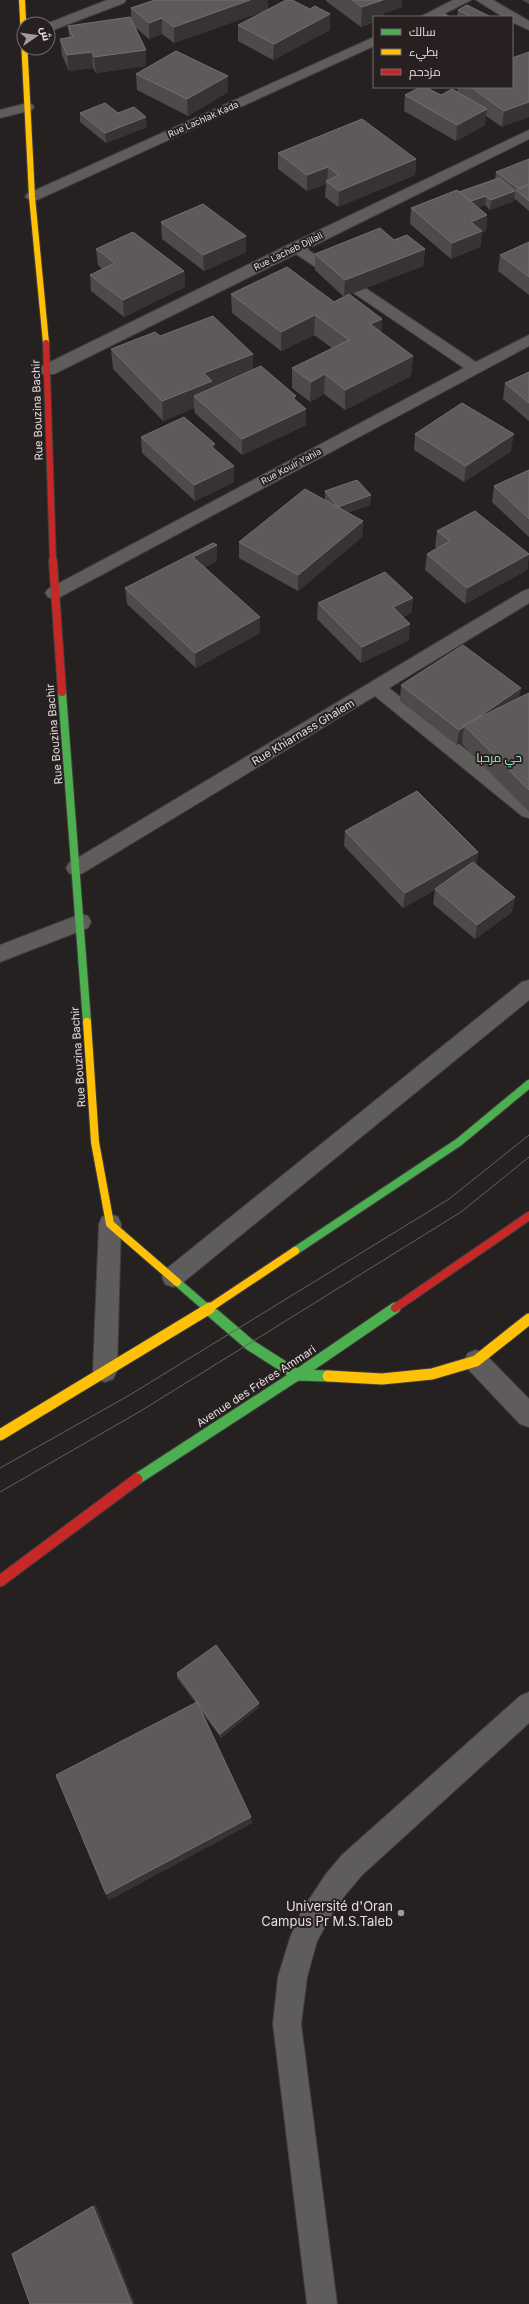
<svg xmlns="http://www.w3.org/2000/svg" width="529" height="2304" viewBox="0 0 529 2304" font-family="Inter,Cairo,sans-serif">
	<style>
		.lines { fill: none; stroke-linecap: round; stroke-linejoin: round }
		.lane-casing { stroke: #413d3d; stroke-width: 2 }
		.street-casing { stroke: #413d3d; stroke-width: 2 }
		.fast-far1-casing { stroke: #413d3d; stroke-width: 10 }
		.fast-casing { stroke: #413d3d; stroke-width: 13 }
		.slow-far2-casing { stroke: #413d3d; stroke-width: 8 }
		.slow-far1-casing { stroke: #413d3d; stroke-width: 10 }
		.slow-casing { stroke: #413d3d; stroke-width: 13 }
		.jam-far2-casing { stroke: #413d3d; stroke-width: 8 }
		.jam-far1-casing { stroke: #413d3d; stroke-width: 10 }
		.jam-casing { stroke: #413d3d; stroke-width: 13 }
		.lane { fill: #5f5c5c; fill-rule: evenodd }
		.street { fill: #5f5c5c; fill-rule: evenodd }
		.fast-far1 { stroke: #4caf50; stroke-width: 8 }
		.fast { stroke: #4caf50; stroke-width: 11 }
		.slow-far2 { stroke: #ffc107; stroke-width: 6 }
		.slow-far1 { stroke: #ffc107; stroke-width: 8 }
		.slow { stroke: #ffc107; stroke-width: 11 }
		.jam-far2 { stroke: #c62828; stroke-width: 6 }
		.jam-far1 { stroke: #c62828; stroke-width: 8 }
		.jam { stroke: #c62828; stroke-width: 11 }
		.tram { stroke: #636061; stroke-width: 1 }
		.wall { fill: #4e494a }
		.shaded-wall { fill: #373233 }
		.building { fill: #5e595a; stroke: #736e6f }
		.poi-dot { fill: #a19b9c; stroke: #281f20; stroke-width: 1.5 }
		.labels { text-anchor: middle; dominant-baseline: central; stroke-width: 4; stroke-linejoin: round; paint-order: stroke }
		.far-street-label { font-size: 9px; fill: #e3ddde; stroke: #281f20 }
		.street-label { font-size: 11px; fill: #e3ddde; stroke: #281f20 }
		.neighbourhood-label { font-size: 12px; fill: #9ff0c5; stroke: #281f20 }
		.near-poi-label { font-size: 13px; fill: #e3ddde; stroke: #281f20; text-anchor: end }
	</style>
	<rect width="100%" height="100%" fill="#262121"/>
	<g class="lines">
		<g class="lane-casing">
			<g id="lane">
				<path d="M476 1350 484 1353 529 1399V1427L520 1424 468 1369 464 1361 468 1353Z"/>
				<path d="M529 1692V1723L362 1875 346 1894 333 1912 317 1941 307 1977 301 2024 337 2304H307L273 2024 278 1977 290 1938 302 1910 326 1874 342 1855 520 1696Z"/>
			</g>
		</g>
		<g class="street-casing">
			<g id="street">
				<path d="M107 0H126L124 3 48 32V24H46Z"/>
				<path d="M453 0H471L438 17H420Z"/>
				<path d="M476 0H493L529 21V30L512 22V17H503Z"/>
				<path d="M374 37V46L37 200 32 201 25 197 27 194Z"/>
				<path d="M27 103 32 104 34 107 32 110 0 118V110Z"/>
				<path d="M529 130V139L307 249 476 362 529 335V346L60 597 54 599 48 597 45 593 48 589 464 368 296 254 54 374H42L40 370 42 366 290 244Z"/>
				<path d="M529 589V603L389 688 529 800V818L522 816 375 696 83 873 76 876 69 873 66 868 69 863 523 591Z"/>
				<path d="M81 914 88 916 91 922 88 928 0 962V945Z"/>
				<path d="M529 980V1000L181 1284 173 1287 165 1284 162 1277 165 1270 522 982Z"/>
				<path d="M110 1214 118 1217 121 1224 117 1371 113 1379 105 1382 97 1379 93 1371 99 1224 102 1217Z"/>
			</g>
		</g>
		<g class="fast-far1-casing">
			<g id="fast-far1">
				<path d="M62 692 87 1022"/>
				<path d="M295 1251 459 1142 529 1084"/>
				<path d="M177 1282 208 1309"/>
				<path d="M394 1309 395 1308"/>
			</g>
		</g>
		<g class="fast-casing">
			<g id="fast">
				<path d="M207 1308 250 1345 297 1375 328 1376"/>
				<path d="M137 1479 297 1375 395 1308"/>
			</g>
		</g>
		<g class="slow-far2-casing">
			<path id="slow-far2" d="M22 0 32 197 46 343"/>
		</g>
		<g class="slow-far1-casing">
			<g id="slow-far1">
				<path d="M87 1022 95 1142 110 1224 177 1282"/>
				<path d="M208 1309 295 1251"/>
			</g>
		</g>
		<g class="slow-casing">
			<g id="slow">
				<path d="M328 1376 382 1379 432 1374 476 1361 529 1319"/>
				<path d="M0 1435 210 1308"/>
			</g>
		</g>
		<g class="jam-far2-casing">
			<path id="jam-far2" d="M46 343 53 562"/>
		</g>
		<g class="jam-far1-casing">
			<g id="jam-far1">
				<path d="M53 561 62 692"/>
				<path d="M395 1308 529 1216"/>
			</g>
		</g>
		<g class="jam-casing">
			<path id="jam" d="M0 1581 137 1479"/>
		</g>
		<use href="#lane" class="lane"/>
		<use href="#street" class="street"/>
		<use href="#fast-far1" class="fast-far1"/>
		<use href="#fast" class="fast"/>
		<use href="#slow-far2" class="slow-far2"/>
		<use href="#slow-far1" class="slow-far1"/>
		<use href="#slow" class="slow"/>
		<use href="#jam-far2" class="jam-far2"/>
		<use href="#jam-far1" class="jam-far1"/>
		<use href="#jam" class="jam"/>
		<g class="tram">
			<path d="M0 1468 128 1396 449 1199 529 1135"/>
			<path d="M0 1492 139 1412 461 1212 529 1157"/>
		</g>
	</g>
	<g class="wall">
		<path d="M155 0H268V9L330 30 273 60 238 41V25L267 10 174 43 162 34 149 39 135 27 146 66 96 73 93 68 69 71 62 55 60 39 69 37 68 26 131 20V8Z"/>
		<path d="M326 0H402V7L383 14V17H374V22L361 27 326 1Z"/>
		<path d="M522 0H529V4Z"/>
		<path d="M458 10 491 17H457Z"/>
		<path d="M136 74 228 92 188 116 137 90Z"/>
		<path d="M426 87H434L429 89 441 95 457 92 458 87H512L502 127 486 116 485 125 456 141 404 111 405 95Z"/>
		<path d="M80 113H118L147 127 106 143 80 122Z"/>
		<path d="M278 153 416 159 415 175 338 207 325 197 326 184 307 191 278 169Z"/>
		<path d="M529 159V211L515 199V196L514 201 490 210 485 205 478 208 487 215 486 231 482 233 480 247 451 259 410 224 411 208 495 179 496 172Z"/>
		<path d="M161 222 246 236V252L204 271 162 239Z"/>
		<path d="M394 240 425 249 423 266 349 294 382 319 381 332 413 356 411 376 345 410 324 394 310 402 292 388V368L332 348 314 335 281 351 232 313 231 294 334 302 348 295 344 297 315 270V254Z"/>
		<path d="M529 242V295L498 271 500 255Z"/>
		<path d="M96 249 184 271 185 287 124 317 91 291 90 275 102 269 98 265Z"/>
		<path d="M160 336 253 354V370L296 400 306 425 242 455 195 413 194 408 163 421 113 369 111 349Z"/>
		<path d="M529 372V421L503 399 505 383Z"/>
		<path d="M415 434 511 451 464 482 414 450Z"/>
		<path d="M141 437 215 449 234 482 195 501 142 453Z"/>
		<path d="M529 470V537L492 502 494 486Z"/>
		<path d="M325 491 371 495 370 505 347 513 363 521 362 537 298 591 239 558V542L325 500Z"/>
		<path d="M437 531 529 554 527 570 465 604 425 570 427 554 437 548 435 547Z"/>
		<path d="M217 561 205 567 260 633 196 668 127 604 125 588Z"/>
		<path d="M413 598 411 613 403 617 409 640 361 663 317 619 318 603Z"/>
		<path d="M401 685 519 697 529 693V812L462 744V742L457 745 400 701Z"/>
		<path d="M345 831 478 852 476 865 515 897 512 912 475 939 433 904 435 890 403 908 344 846Z"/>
		<path d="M177 1673 259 1703V1707L221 1738 201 1711 252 1823 109 1900 106 1894 196 1703 177 1678Z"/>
	</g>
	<g class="shaded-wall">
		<path d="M250 0H268V10L174 43V27Z"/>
		<path d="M378 0H402V7L383 14V17H374V22L361 27 362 7Z"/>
		<path d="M330 14V30L273 60 274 44Z"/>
		<path d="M162 18V34L149 39V23Z"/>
		<path d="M146 50V66L96 73 94 57Z"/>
		<path d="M92 52 93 68 69 71 67 55Z"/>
		<path d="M228 76V92L188 116 187 99Z"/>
		<path d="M429 87H434L429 89Z"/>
		<path d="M529 102V117L502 127 504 111Z"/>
		<path d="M487 109 485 125 456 141 457 125Z"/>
		<path d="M146 117 147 127 106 143 105 133Z"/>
		<path d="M416 159 415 175 338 207 339 191Z"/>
		<path d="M328 167 327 182 326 181V184L307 191V175Z"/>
		<path d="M515 191 514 201 490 210 491 200Z"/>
		<path d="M486 196 485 205 466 212 467 203Z"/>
		<path d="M487 215 486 231 482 233 480 247 451 259 452 243 471 222Z"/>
		<path d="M246 236V252L204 271 203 255Z"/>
		<path d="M425 249 423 266 344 297 345 280Z"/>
		<path d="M184 271 185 287 124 317 123 300Z"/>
		<path d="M315 315 314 335 281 351V332Z"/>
		<path d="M382 319 381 338 370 324Z"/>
		<path d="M253 354V373L194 396V408L163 421 162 401 204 373Z"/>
		<path d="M413 356 411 376 345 410V390Z"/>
		<path d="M325 374 324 394 310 402 311 382Z"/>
		<path d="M306 409V425L242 455V439Z"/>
		<path d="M514 434 511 451 464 482 466 466Z"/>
		<path d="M215 444V460L211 446Z"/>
		<path d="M234 466V482L195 501 194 485Z"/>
		<path d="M371 495 370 505 338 516V507Z"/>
		<path d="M363 521 362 537 298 591V575Z"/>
		<path d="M217 545V561L194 573 193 557Z"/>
		<path d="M529 554 527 570 465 604 467 588Z"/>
		<path d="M413 598 411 613 392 623 393 607Z"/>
		<path d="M260 617V633L196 668 195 653Z"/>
		<path d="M410 624 409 640 361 663 362 647Z"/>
		<path d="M521 688 518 703 465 726Z"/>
		<path d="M464 727 462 742 457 745 459 730Z"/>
		<path d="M478 852 476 867 403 908 405 893Z"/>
		<path d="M515 897 512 912 475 939 477 925Z"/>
		<path d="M259 1703V1707L221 1738 220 1734Z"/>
		<path d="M251 1817 252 1823 109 1900 106 1894Z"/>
		<path d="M96 2205 135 2304H132L93 2206Z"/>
	</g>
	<g class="building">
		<path d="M155 0H250L174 27 162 18 149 23 131 8Z"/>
		<path d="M286 0H292L310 9 315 6 330 14 274 44 238 25Z"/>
		<path d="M352 0H383L362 7Z"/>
		<path d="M467 5 491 17H472L458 10Z"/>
		<path d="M445 14 450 17H439Z"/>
		<path d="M130 17 146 50 94 57 92 52 67 55 60 39 73 37 68 26Z"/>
		<path d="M176 51 228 76 187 99 136 74Z"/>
		<path d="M529 52V102L504 111 471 87H512V58Z"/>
		<path d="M421 87H425L441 95 452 89 487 109 457 125 405 95Z"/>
		<path d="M105 103 118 113 134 107 146 117 105 133 80 113Z"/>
		<path d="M362 119 416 159 339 191 326 181 339 175 328 167 307 175 278 153Z"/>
		<path d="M529 159V184L518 188 496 172Z"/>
		<path d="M499 178 515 191 491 200 486 196 471 201 459 192Z"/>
		<path d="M529 185V201L516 190Z"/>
		<path d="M457 190 487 215 471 222 482 231 452 243 411 208Z"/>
		<path d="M203 204 246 236 203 255 161 222Z"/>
		<path d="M380 228 394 240 407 235 425 249 345 280 315 254Z"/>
		<path d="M133 232 184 271 123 300 90 275 115 263 96 249Z"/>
		<path d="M529 242V277L500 255Z"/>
		<path d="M287 267 334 302 349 294 382 319 370 324 413 356 345 390 325 374 311 382 292 368 349 340 315 315 281 332 231 294Z"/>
		<path d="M213 316 253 354 204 373 212 381 162 401 111 349 155 332 160 336Z"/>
		<path d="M261 366 296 396 293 398 306 409 242 439 194 396Z"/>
		<path d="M529 372V403L505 383Z"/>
		<path d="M462 403 514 434 466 466 415 434Z"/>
		<path d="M184 417 215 444 211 446 234 466 194 485 141 437Z"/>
		<path d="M529 470V519L494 486Z"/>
		<path d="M357 480 371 495 338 507 325 491Z"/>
		<path d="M305 489 363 521 298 575 239 542Z"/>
		<path d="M475 511 529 554 467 588 427 554 450 541 437 531Z"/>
		<path d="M213 543 217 545 193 557 260 617 195 653 125 588Z"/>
		<path d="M385 572 413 598 393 607 410 624 362 647 318 603Z"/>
		<path d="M463 645 521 688 473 721 464 725V727L459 730 401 685Z"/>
		<path d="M529 693V790L464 725Z"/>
		<path d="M417 791 478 852 405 893 345 831Z"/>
		<path d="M473 862 515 897 477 925 435 889Z"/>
		<path d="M216 1645 259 1703 220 1734 177 1673Z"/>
		<path d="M197 1702 251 1817 106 1894 56 1775Z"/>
		<path d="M93 2206 132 2304H30L12 2254Z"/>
	</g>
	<circle class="poi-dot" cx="401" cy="1913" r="4"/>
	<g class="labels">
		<g class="far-street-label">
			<text transform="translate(203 119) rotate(-24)">Rue Lachlak Kada</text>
			<text transform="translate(288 251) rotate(-26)">Rue Lacheb Djilali</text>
			<text transform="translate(291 466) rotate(-28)">Rue Kouir Yahia</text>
		</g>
		<g class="street-label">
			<text transform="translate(37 410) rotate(-92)">Rue Bouzina Bachir</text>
			<text transform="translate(303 732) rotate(-31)">Rue Khiarnass Ghalem</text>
			<text transform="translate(54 734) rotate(-95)">Rue Bouzina Bachir</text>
			<text transform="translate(78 1057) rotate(-94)">Rue Bouzina Bachir</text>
			<text transform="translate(256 1386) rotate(-33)">Avenue des Frères Ammari</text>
		</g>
		<g class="neighbourhood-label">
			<text x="499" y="757">حي مرحبا</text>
		</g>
		<g class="near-poi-label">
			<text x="393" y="1906">Université d'Oran<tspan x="393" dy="15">Campus Pr M.S.Taleb</tspan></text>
		</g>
	</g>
	<rect x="373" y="16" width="140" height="72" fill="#281f20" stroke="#736b6c"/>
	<rect x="381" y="29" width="20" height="6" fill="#4caf50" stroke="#736b6c"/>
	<text x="409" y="36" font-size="12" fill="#e3ddde">سالك</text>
	<rect x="381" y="49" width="20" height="6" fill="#ffc107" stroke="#736b6c"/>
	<text x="409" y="56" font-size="12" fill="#e3ddde">بطيء</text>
	<rect x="381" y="69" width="20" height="6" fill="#c62828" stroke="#736b6c"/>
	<text x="409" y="76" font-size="12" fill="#e3ddde">مزدحم</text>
	<g transform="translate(36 36) rotate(77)"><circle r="19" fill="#281f20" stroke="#736b6c"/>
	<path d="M0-3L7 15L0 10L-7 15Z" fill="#a19b9c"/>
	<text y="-6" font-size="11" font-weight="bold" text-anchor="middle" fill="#e3ddde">ش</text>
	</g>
</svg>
